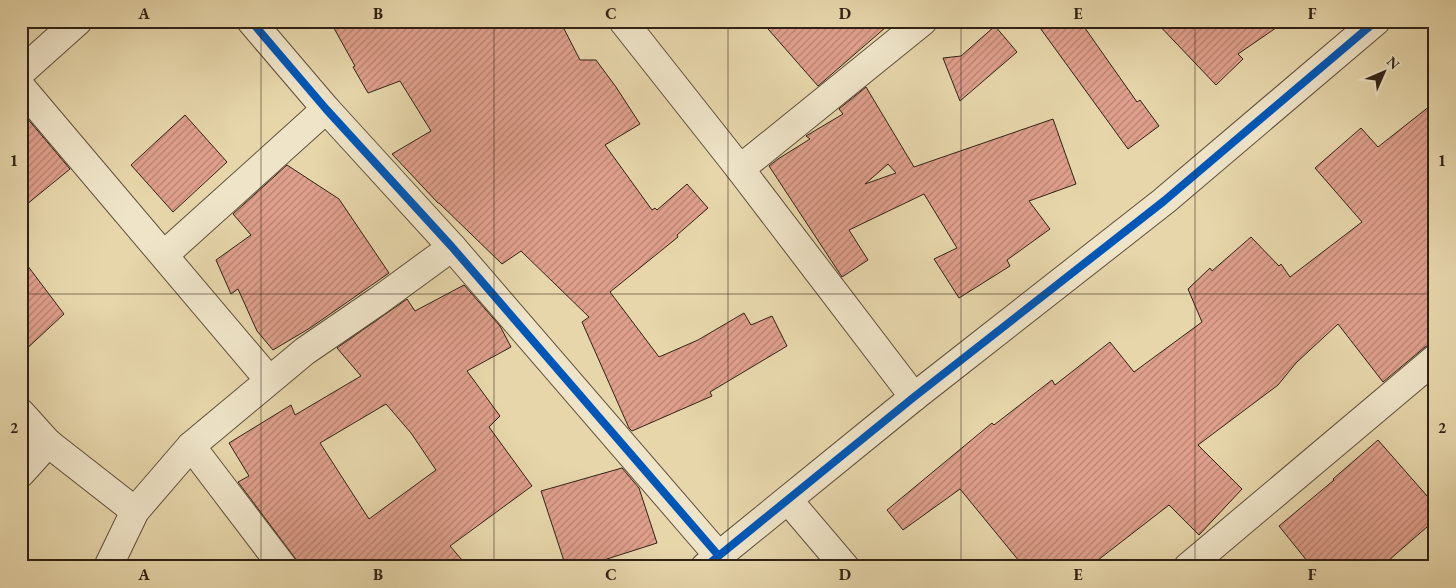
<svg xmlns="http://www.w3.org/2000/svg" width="1456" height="588" viewBox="0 0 1456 588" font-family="'EB Garamond',serif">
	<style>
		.building { fill: url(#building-hatch); stroke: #312216; fill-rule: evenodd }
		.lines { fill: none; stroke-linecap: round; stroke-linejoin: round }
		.minor-casing { stroke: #5e4f3b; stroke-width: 30 }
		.minor { stroke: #efe4c8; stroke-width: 28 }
		.cycleway-casing { stroke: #efe4c8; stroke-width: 11 }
		.cycleway { stroke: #0057b8; stroke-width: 8 }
		.grid { fill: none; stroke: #312216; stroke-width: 1; stroke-opacity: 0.55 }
		.neatline { fill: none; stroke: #312216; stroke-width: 2 }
		.grid-label { font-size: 16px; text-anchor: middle; font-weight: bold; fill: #312216 }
	</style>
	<defs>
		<pattern id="building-hatch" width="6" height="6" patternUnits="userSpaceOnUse" patternTransform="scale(1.25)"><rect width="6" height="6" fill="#df9f8b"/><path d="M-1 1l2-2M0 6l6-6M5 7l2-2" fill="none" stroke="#b58171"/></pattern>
	</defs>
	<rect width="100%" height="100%" fill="#e6d6aa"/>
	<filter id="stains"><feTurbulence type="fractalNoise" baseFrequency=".004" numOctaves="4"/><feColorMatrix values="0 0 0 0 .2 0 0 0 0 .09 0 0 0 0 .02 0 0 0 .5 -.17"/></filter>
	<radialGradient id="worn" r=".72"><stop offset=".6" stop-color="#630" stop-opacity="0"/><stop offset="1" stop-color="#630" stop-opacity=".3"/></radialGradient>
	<g class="building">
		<path d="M330 21H560L580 60H596L616 87 640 124 605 145 652 210 655 208 657 210 687 184 708 208 677 235 678 237 610 292 659 357 698 340 744 313 751 325 772 316 787 346 710 392 712 396 632 431 629 428 582 322 589 317 521 251 502 264 439 203H438L392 154 431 131 400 81 368 93 353 67 355 66Z"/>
		<path d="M761 21H893L818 86Z"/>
		<path d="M1035 21H1080L1137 102 1140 100 1159 126 1128 149Z"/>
		<path d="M1155 21H1286L1238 54 1243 59 1216 85Z"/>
		<path d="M995 26 1017 52 960 101 943 58 961 56Z"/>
		<path d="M866 87 914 167 1053 119 1076 184 1029 201 1050 229 1007 260 1010 266 959 298 934 259 957 248 924 194 849 230 868 260 842 277 769 166 778 159 810 139 806 136 843 114 839 109ZM888 164 896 173 865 184Z"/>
		<path d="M1435 102V342L1425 347 1383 382 1338 324 1296 363 1278 385 1198 445 1242 489 1199 535 1169 505 1089 567H1024L960 489 903 530 887 510 992 423 994 425 1052 380 1055 385 1110 342 1134 372 1202 322 1188 289 1210 268 1212 271 1251 237 1279 266 1281 264 1290 277 1362 222 1315 168 1361 128 1378 147Z"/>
		<path d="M21 111 70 169 21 209Z"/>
		<path d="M185 115 227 162 173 212 131 165Z"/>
		<path d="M287 165 339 199 389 273 310 328 273 350 257 331 238 289 231 294 216 260 251 235 233 214Z"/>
		<path d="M21 257 64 314 21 354Z"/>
		<path d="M464 285 500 326 511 347 467 371 500 416 489 427 532 486 450 546 468 567H298L295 558 238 482 249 476 229 443 291 405 295 415 361 376 337 348 407 299 415 311ZM386 404 411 433 436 470 369 519 320 443Z"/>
		<path d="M1378 440 1435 505V520L1381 567H1312L1279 526 1334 480 1333 479Z"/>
		<path d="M622 468 639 488 657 543 582 567H566L541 491Z"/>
	</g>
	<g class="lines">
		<g class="minor-casing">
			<g id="minor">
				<path d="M251 21 326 109 452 247 718 555"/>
				<path d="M623 21 740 169 914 397"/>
				<path d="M21 72 78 21"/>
				<path d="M21 87 269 380"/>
				<path d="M740 169 923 21"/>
				<path d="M164 255 326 109"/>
				<path d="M21 413 48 443 135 511"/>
				<path d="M191 446 283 567"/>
				<path d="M21 473 48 443"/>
				<path d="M788 500 845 567"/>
				<path d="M108 567 135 511 191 446 305 351 378 301 452 247"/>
				<path d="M705 567 914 397 1164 201 1376 21"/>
				<path d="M1188 567 1435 359"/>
			</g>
		</g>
		<use href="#minor" class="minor"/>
		<g class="cycleway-casing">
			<g id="cycleway">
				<path d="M251 21 326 109 452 247 718 555"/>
				<path d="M705 567 914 397 1164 201 1376 21"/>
			</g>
		</g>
		<use href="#cycleway" class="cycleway"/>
	</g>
	<path class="grid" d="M261 21V567M494 21V567M728 21V567M961 21V567M1195 21V567M21 294H1435"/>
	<rect width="1456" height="588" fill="none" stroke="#e6d6aa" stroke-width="55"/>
	<g transform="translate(1384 72) rotate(45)" stroke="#efe4c8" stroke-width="4" paint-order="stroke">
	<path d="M0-4L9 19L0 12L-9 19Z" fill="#312216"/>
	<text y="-8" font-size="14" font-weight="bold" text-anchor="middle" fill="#312216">N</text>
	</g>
	<rect x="28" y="28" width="1400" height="532" class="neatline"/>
	<g class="grid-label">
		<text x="144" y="19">A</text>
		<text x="378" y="19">B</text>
		<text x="611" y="19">C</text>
		<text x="845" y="19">D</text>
		<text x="1078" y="19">E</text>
		<text x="1312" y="19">F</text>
		<text x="14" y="166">1</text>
		<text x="1442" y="166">1</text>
		<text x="14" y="433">2</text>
		<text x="1442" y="433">2</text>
		<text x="144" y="580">A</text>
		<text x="378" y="580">B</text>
		<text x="611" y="580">C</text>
		<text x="845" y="580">D</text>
		<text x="1078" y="580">E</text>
		<text x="1312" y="580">F</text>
	</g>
	<rect width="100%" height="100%" filter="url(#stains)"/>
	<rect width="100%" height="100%" fill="url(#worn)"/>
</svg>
